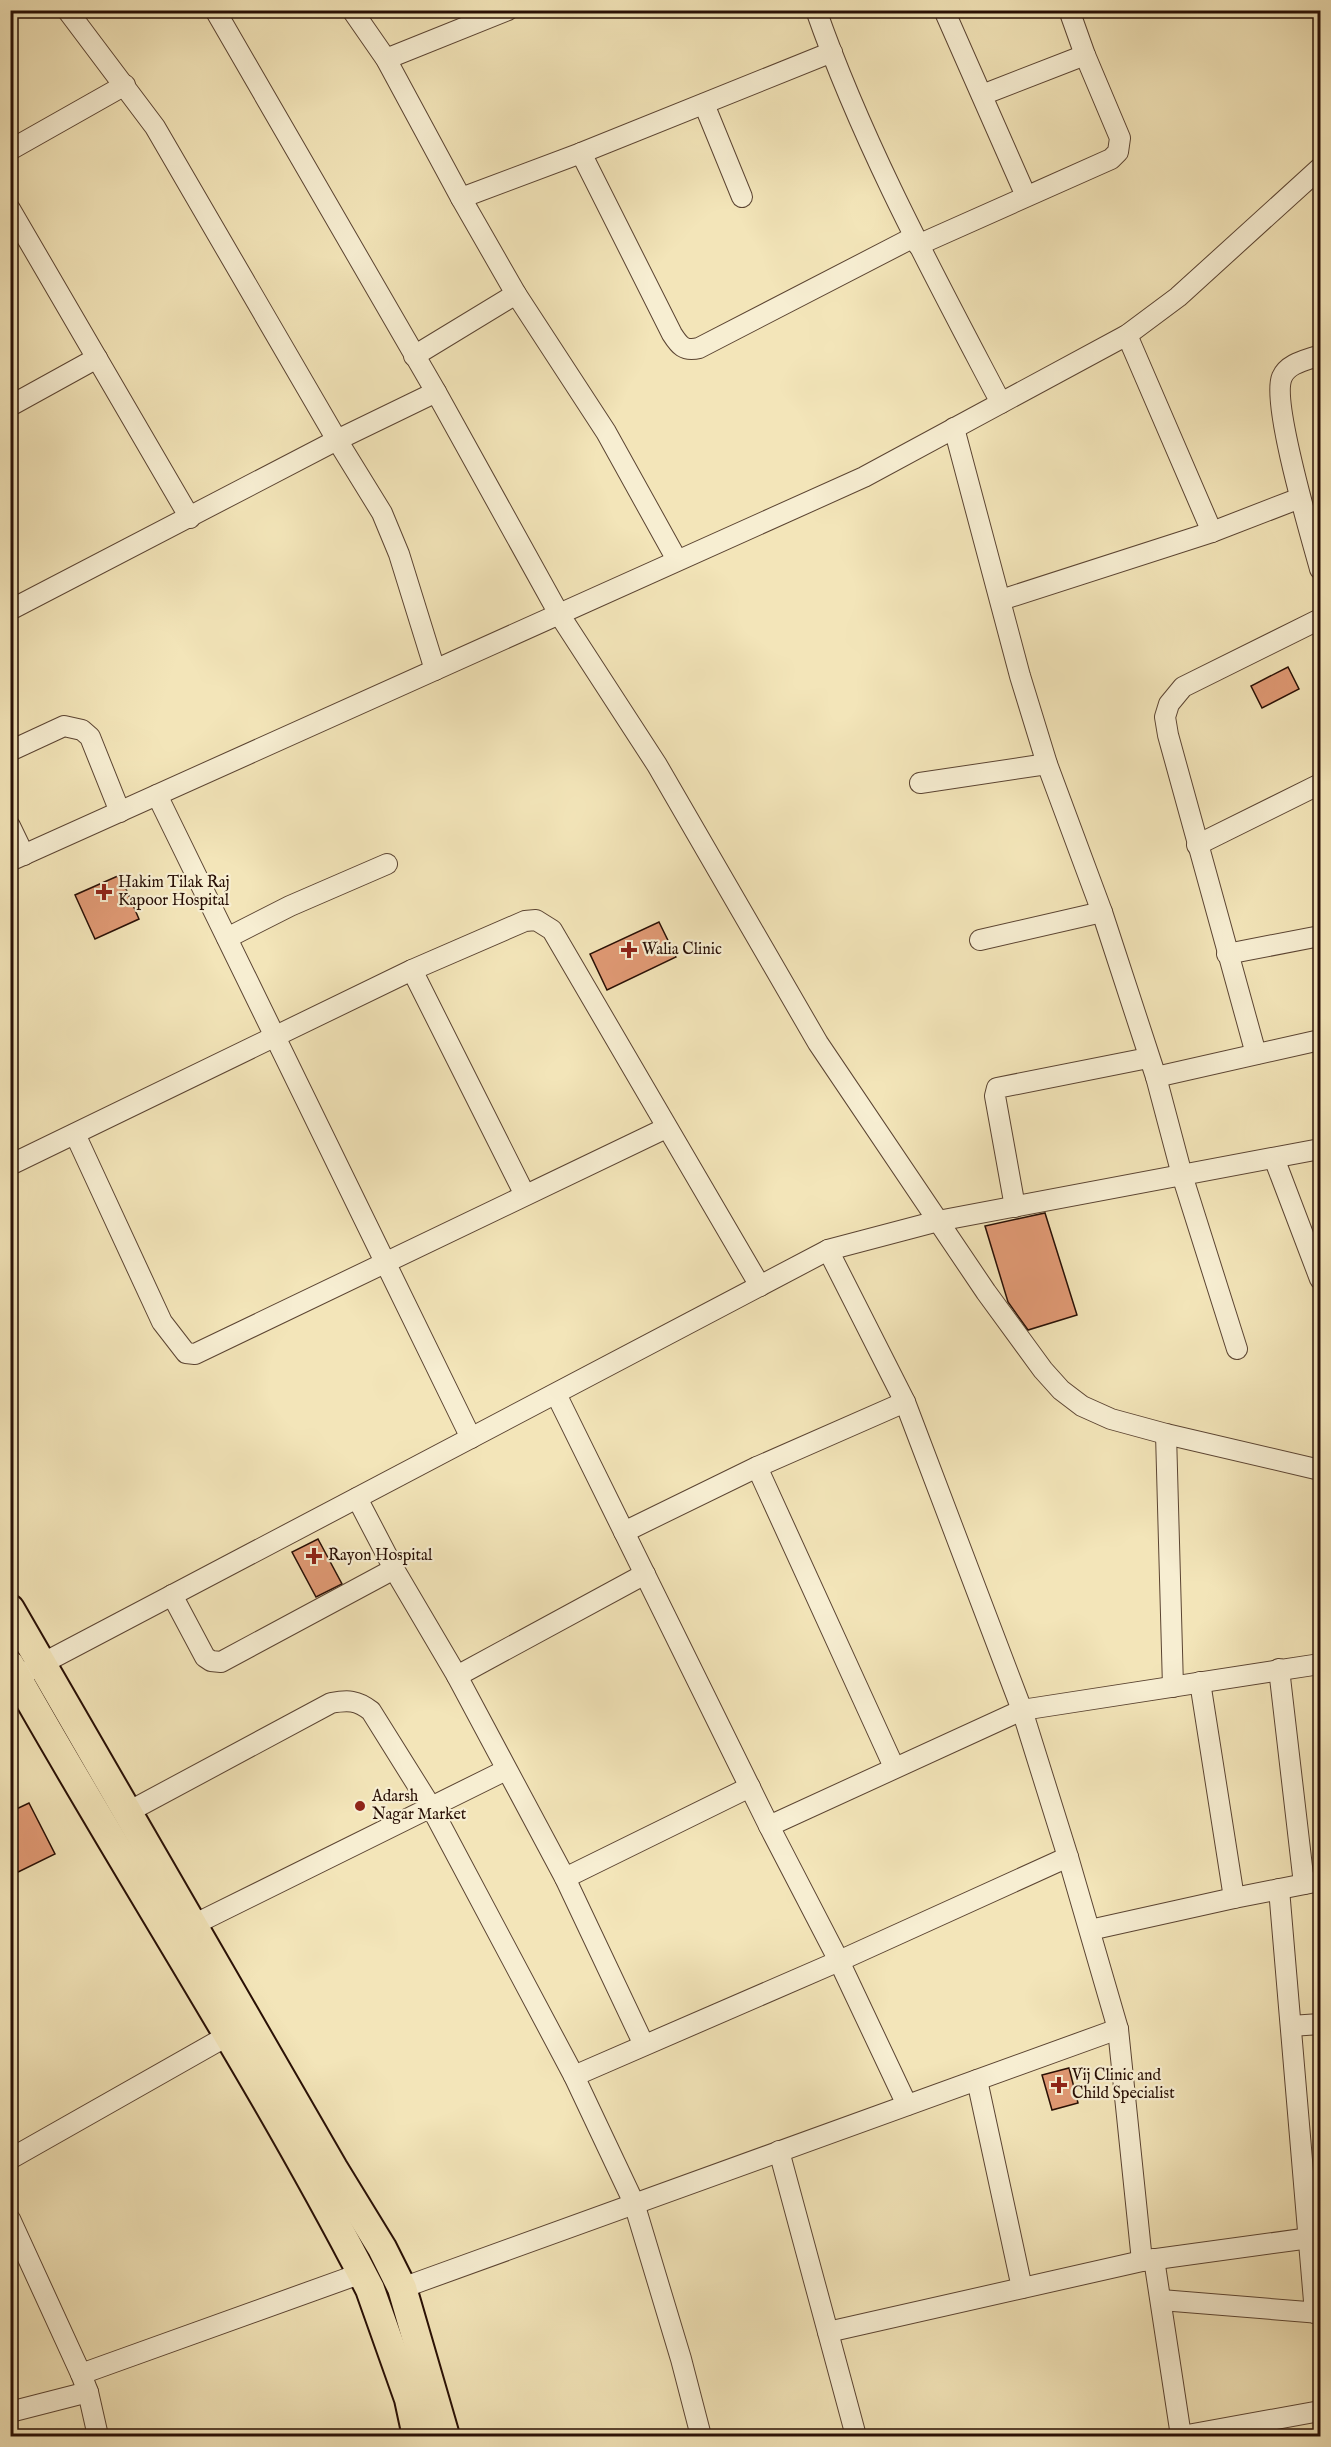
<svg xmlns="http://www.w3.org/2000/svg" width="1331" height="2447" viewBox="0 0 1331 2447" font-family="'IM FELL English',serif">
	<style>
		.building { fill: #e19a75; stroke: #280f05; stroke-width: 1.5 }
		.lines { fill: none; stroke-linecap: round; stroke-linejoin: round }
		.minor-casing { stroke: #5b4432; stroke-width: 22 }
		.highway-casing { stroke: #280f05; stroke-width: 32 }
		.minor { stroke: #f7eed2; stroke-width: 20 }
		.highway { stroke: #f3e5b9; stroke-width: 28 }
		.poi-dot { fill: #8f2418; stroke: #f7eed2; stroke-width: 2 }
		.labels { text-anchor: middle; dominant-baseline: central; stroke-width: 4.5; stroke-linejoin: round; paint-order: stroke }
		.poi-label { font-size: 16px; fill: #280f05; stroke: #f7eed2; text-anchor: start }
	</style>
	<rect width="100%" height="100%" fill="#f3e5b9"/>
	<filter id="stains"><feTurbulence type="fractalNoise" baseFrequency=".00333" numOctaves="4"/><feColorMatrix values="0 0 0 0 .2 0 0 0 0 .09 0 0 0 0 .02 0 0 0 .5 -.17"/></filter>
	<radialGradient id="worn" r=".72"><stop offset=".6" stop-color="#630" stop-opacity="0"/><stop offset="1" stop-color="#630" stop-opacity=".3"/></radialGradient>
	<g class="building">
		<path d="M1288 667 1299 689 1262 708 1251 686Z"/>
		<path d="M120 875 139 919 95 939 75 895Z"/>
		<path d="M659 922 676 957 607 990 590 954Z"/>
		<path d="M1045 1213 1077 1315 1028 1330 1008 1302 985 1226Z"/>
		<path d="M318 1539 342 1584 316 1597 292 1552Z"/>
		<path d="M29 1803 55 1854 10 1876V1812Z"/>
		<path d="M1069 2068 1078 2103 1052 2110 1042 2075Z"/>
	</g>
	<g class="lines">
		<g class="minor-casing">
			<g id="minor">
				<path d="M67 10 155 127 337 440 382 513 399 554 435 670"/>
				<path d="M215 10 436 392 559 614 657 765 818 1043 986 1292 1043 1370 1061 1390 1082 1406 1111 1419 1166 1434 1320 1470"/>
				<path d="M352 10 386 59 461 198 516 294 606 432 677 560"/>
				<path d="M816 10C864 147 934 275 1001 403"/>
				<path d="M944 10 1026 196"/>
				<path d="M386 59 508 10"/>
				<path d="M982 95 1085 55"/>
				<path d="M704 104 742 197"/>
				<path d="M10 150 125 85"/>
				<path d="M581 153 672 334C679 345 684 352 699 348L914 237"/>
				<path d="M461 198 581 153 832 52"/>
				<path d="M10 209 190 518"/>
				<path d="M918 245 1111 159 1118 152 1120 138 1085 55 1069 10"/>
				<path d="M1127 335 1212 532"/>
				<path d="M1320 355C1307 360 1288 363 1282 377 1271 402 1311 536 1320 569"/>
				<path d="M414 356 516 294"/>
				<path d="M10 406 97 358"/>
				<path d="M954 428 1020 676 1047 764 1102 912 1156 1077 1182 1175 1237 1349"/>
				<path d="M1001 600 1212 532 1300 498"/>
				<path d="M10 610 337 440 436 392"/>
				<path d="M10 751 64 726 82 730 90 737 120 812"/>
				<path d="M920 783 1047 764"/>
				<path d="M157 795 471 1438"/>
				<path d="M10 826 24 855"/>
				<path d="M1197 845 1320 784"/>
				<path d="M10 861 864 477 1127 335 1178 297 1320 168"/>
				<path d="M227 938 290 906 387 864"/>
				<path d="M980 940 1102 912"/>
				<path d="M1227 954 1320 936"/>
				<path d="M412 970 525 1195"/>
				<path d="M1256 1054 1168 735 1165 717 1169 704 1183 687 1320 619"/>
				<path d="M1156 1077 1320 1040"/>
				<path d="M75 1134 162 1322 186 1353 195 1354 666 1128"/>
				<path d="M1274 1158 1320 1279"/>
				<path d="M10 1165 412 970 525 921 536 920 552 930 760 1286"/>
				<path d="M1015 1207 995 1096 997 1088 1148 1058"/>
				<path d="M828 1250 905 1402 1022 1710 1068 1857 1118 2029 1142 2261"/>
				<path d="M556 1394 769 1826 839 1961 907 2105"/>
				<path d="M1166 1434 1173 1687"/>
				<path d="M757 1467 894 1767"/>
				<path d="M357 1498 394 1569 457 1676 565 1878 644 2045"/>
				<path d="M624 1532 757 1467 905 1402"/>
				<path d="M172 1595 205 1657 211 1661 221 1662 394 1569"/>
				<path d="M1279 1669 1304 1884"/>
				<path d="M30 1670 828 1250 938 1221 1320 1149"/>
				<path d="M457 1676 645 1574"/>
				<path d="M1200 1682 1234 1898"/>
				<path d="M128 1812 331 1703C348 1700 357 1700 371 1711L431 1807 574 2076 634 2203 681 2359 701 2436"/>
				<path d="M769 1826 1022 1710 1320 1664"/>
				<path d="M565 1878 750 1787"/>
				<path d="M1279 1889 1315 2313"/>
				<path d="M193 1925 506 1770"/>
				<path d="M1090 1930 1234 1898 1320 1881"/>
				<path d="M1291 2026 1320 2024"/>
				<path d="M574 2076 839 1961 1068 1857"/>
				<path d="M977 2080 1022 2288"/>
				<path d="M779 2151 856 2436"/>
				<path d="M10 2159 227 2036"/>
				<path d="M10 2219 81 2374 88 2392 98 2436"/>
				<path d="M1154 2259 1181 2436"/>
				<path d="M402 2288 1118 2029"/>
				<path d="M1161 2300 1320 2313"/>
				<path d="M828 2332 1142 2261 1310 2238"/>
				<path d="M81 2374 362 2273"/>
				<path d="M10 2412 88 2392"/>
				<path d="M1182 2436 1320 2411"/>
			</g>
		</g>
		<g class="highway-casing">
			<g id="highway">
				<path d="M10 1609 333 2168 382 2248 402 2288 445 2436"/>
				<path d="M10 1665C127 1874 260 2075 370 2289L409 2399 417 2436"/>
			</g>
		</g>
		<use href="#minor" class="minor"/>
		<use href="#highway" class="highway"/>
	</g>
	<g class="poi-dot">
		<path d="M101 883h6v6h6v6h-6v6h-6v-6h-6v-6h6z"/>
		<path d="M626 941h6v6h6v6h-6v6h-6v-6h-6v-6h6z"/>
		<path d="M311 1547h6v6h6v6h-6v6h-6v-6h-6v-6h6z"/>
		<circle cx="360" cy="1806" r="6"/>
		<path d="M1056 2076h6v6h6v6h-6v6h-6v-6h-6v-6h6z"/>
	</g>
	<g class="labels">
		<g class="poi-label">
			<text x="118" y="883">Hakim Tilak Raj<tspan x="118" dy="18">Kapoor Hospital</tspan></text>
			<text x="642" y="950">Walia Clinic</text>
			<text x="328" y="1556">Rayon Hospital</text>
			<text x="372" y="1797">Adarsh<tspan x="372" dy="18">Nagar Market</tspan></text>
			<text x="1072" y="2076">Vij Clinic and<tspan x="1072" dy="18">Child Specialist</tspan></text>
		</g>
	</g>
	<rect width="1331" height="2447" fill="none" stroke="#f3e5b9" stroke-width="36"/>
	<rect x="12" y="12" width="1307" height="2423" fill="none" stroke="#280f05" stroke-width="3"/>
	<rect x="18" y="18" width="1295" height="2411" fill="none" stroke="#280f05" stroke-width="1.5"/>
	<rect width="100%" height="100%" filter="url(#stains)"/>
	<rect width="100%" height="100%" fill="url(#worn)"/>
</svg>
